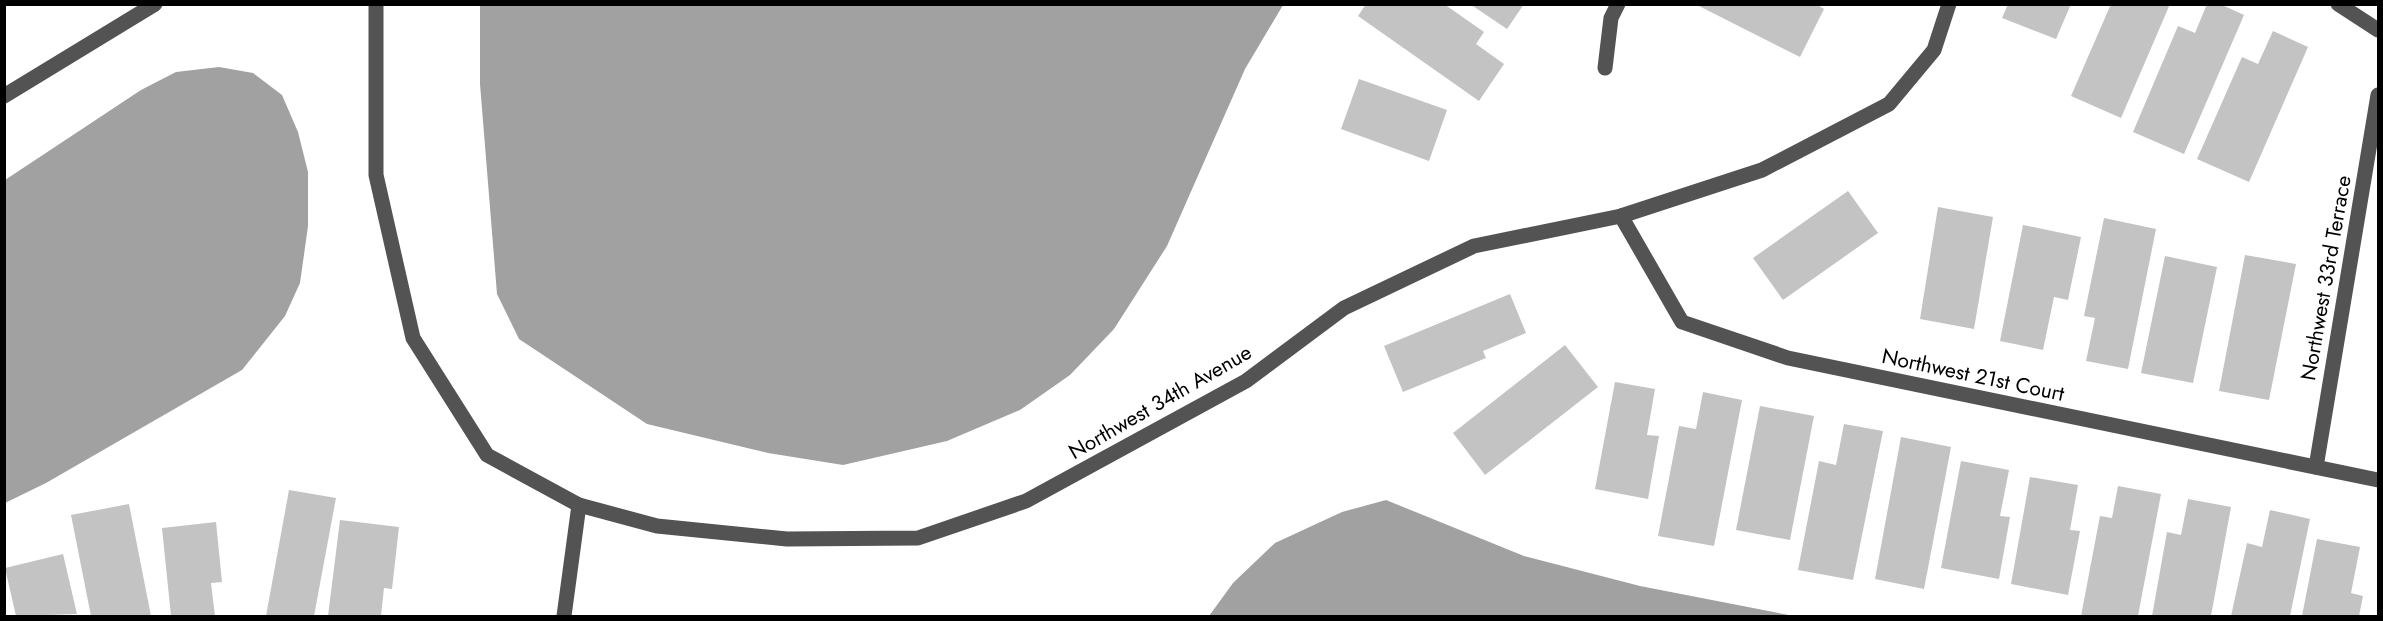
<svg xmlns="http://www.w3.org/2000/svg" width="2383" height="621" viewBox="0 0 2383 621" font-family="Jost,sans-serif">
	<style>
		.water { fill: #a1a1a1 }
		.building { fill: #c3c3c3 }
		.lines { fill: none; stroke-linecap: round; stroke-linejoin: round }
		.minor { stroke: #535353; stroke-width: 15 }
		.labels { text-anchor: middle; dominant-baseline: central; stroke-width: 5; stroke-linejoin: round; paint-order: stroke }
		.street-label { font-size: 21px; fill: #000; stroke: #fff }
	</style>
	<rect width="100%" height="100%" fill="#fff"/>
	<g class="water">
		<path d="M480 5V4L1283 5 1245 69 1167 246 1114 329 1070 375 1020 410 947 441 843 465 768 453 647 424 519 339 497 294 480 84Z"/>
		<path d="M219 67 253 73 282 95 298 132 308 172V226L300 283 285 316 242 370 46 483 5 503V180L141 90 176 72Z"/>
		<path d="M1386 500 1524 556 1640 586 1794 616H1209L1233 583 1275 543 1342 512Z"/>
	</g>
	<g class="building">
		<path d="M1366 4H1444L1484 32 1476 44 1504 64 1479 101 1358 16Z"/>
		<path d="M1470 4H1524L1507 29Z"/>
		<path d="M1695 4H1816L1824 9 1800 57Z"/>
		<path d="M2008 4H2071L2056 39 2002 18Z"/>
		<path d="M2111 4H2170L2121 118 2071 96Z"/>
		<path d="M2207 4H2220L2244 15 2184 154 2133 132 2178 26 2195 33Z"/>
		<path d="M2273 31 2308 47 2249 182 2197 159 2242 57 2258 64Z"/>
		<path d="M1359 79 1447 110 1429 161 1341 129Z"/>
		<path d="M1848 191 1878 233 1783 300 1753 258Z"/>
		<path d="M1938 207 1993 217 1974 329 1920 319Z"/>
		<path d="M2104 218 2156 229 2128 369 2086 361 2095 318 2084 316Z"/>
		<path d="M2023 225 2081 237 2068 300 2054 297 2043 350 2000 341Z"/>
		<path d="M2245 255 2296 264 2269 400 2219 391Z"/>
		<path d="M2165 256 2217 267 2193 383 2141 373Z"/>
		<path d="M1510 294 1526 333 1483 351 1486 358 1403 392 1384 346Z"/>
		<path d="M1565 345 1598 387 1485 475 1453 433Z"/>
		<path d="M1615 382 1655 389 1647 435 1659 436 1648 499 1595 489Z"/>
		<path d="M1703 392 1742 400 1714 546 1658 536 1679 426 1696 429Z"/>
		<path d="M1760 406 1814 416 1790 540 1736 530Z"/>
		<path d="M1844 424 1883 431 1853 580 1798 570 1819 461 1836 465Z"/>
		<path d="M1901 437 1951 447 1924 589 1875 579Z"/>
		<path d="M1961 461 2009 470 2000 516 2010 517 1999 579 1941 568Z"/>
		<path d="M2030 477 2078 485 2070 530 2080 531 2068 595 2011 584Z"/>
		<path d="M2118 486 2161 494 2138 616H2081L2100 516 2112 518Z"/>
		<path d="M289 490 336 498 314 616H266Z"/>
		<path d="M2188 499 2231 507 2211 616H2152L2167 532 2181 535Z"/>
		<path d="M129 504 151 616H91L71 515Z"/>
		<path d="M2270 510 2310 519 2290 616H2231L2247 543 2262 547Z"/>
		<path d="M340 520 399 527 392 589 384 588 381 616H328Z"/>
		<path d="M216 522 222 582 211 583 215 616H171L162 528Z"/>
		<path d="M2317 539 2360 547 2351 593 2363 596 2359 616H2302Z"/>
		<path d="M63 554 77 614 16 616 5 568Z"/>
	</g>
	<g class="lines">
		<g class="minor">
			<path d="M376 4V175L413 338 487 455 579 505 657 526 787 539 918 538 1026 501 1246 381 1344 308 1474 246 1621 216 1762 170 1889 104 1934 50 1949 4"/>
			<path d="M2338 4 2378 30"/>
			<path d="M1605 68 1611 18 1618 4"/>
			<path d="M4 96 155 4"/>
			<path d="M1621 216 1682 322 1788 358 2378 480"/>
			<path d="M2316 467 2378 95"/>
			<path d="M564 616 579 505"/>
		</g>
	</g>
	<g class="labels">
		<g class="street-label">
			<text transform="translate(2326 278) rotate(-80)">Northwest 33rd Terrace</text>
			<text transform="translate(1973 375) rotate(12)">Northwest 21st Court</text>
			<text transform="translate(1160 402) rotate(-30)">Northwest 34th Avenue</text>
		</g>
	</g>
	<rect width="2383" height="621" fill="none" stroke="#000000" stroke-width="12"/>
</svg>
